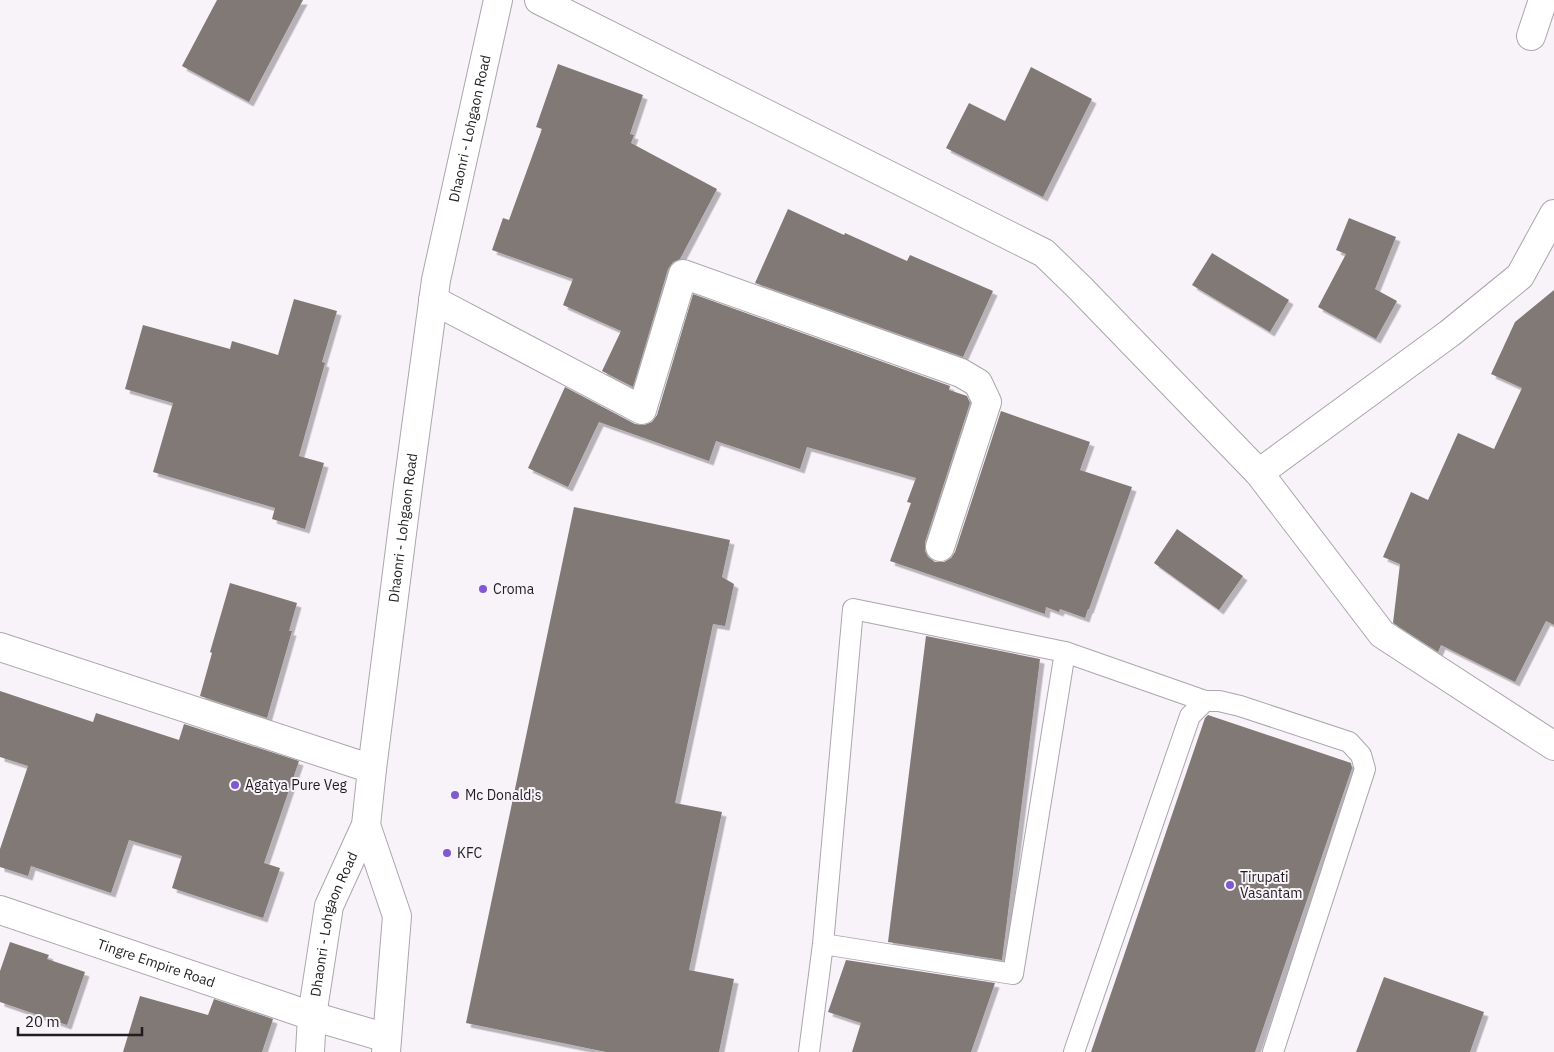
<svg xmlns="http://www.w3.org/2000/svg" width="1554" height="1052" viewBox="0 0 1554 1052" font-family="'IBM Plex Sans',sans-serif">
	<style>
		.building { fill: #807975; filter: url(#shadow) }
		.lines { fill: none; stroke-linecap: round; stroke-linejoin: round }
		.lane-casing { stroke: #aba6ac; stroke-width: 22 }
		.street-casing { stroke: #aba6ac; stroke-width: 30 }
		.secondary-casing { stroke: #aba6ac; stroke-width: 30 }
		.lane { stroke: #fff; stroke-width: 20 }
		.street { stroke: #fff; stroke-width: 28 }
		.secondary { stroke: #fff; stroke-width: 28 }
		.poi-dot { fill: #8058d2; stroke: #f8f3f9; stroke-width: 2 }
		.labels { text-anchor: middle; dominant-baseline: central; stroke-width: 4; stroke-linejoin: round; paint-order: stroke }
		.street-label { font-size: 14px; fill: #1f1d20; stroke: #f8f3f9 }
		.poi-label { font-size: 14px; fill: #1f1d20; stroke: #f8f3f9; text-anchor: start }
	</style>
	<defs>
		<filter id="shadow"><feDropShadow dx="4.5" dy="4.5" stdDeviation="0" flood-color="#0004"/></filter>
	</defs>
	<rect width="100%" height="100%" fill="#f8f3f9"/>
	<g class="building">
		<path d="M217 0H303L249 102 182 66Z"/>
		<path d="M558 64 643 95 630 134 634 135 631 143 717 189 680 259 673 262 668 269 633 387 602 371 621 331 563 305 573 279 492 250 503 218 509 220 542 129 536 127Z"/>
		<path d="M1031 67 1092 99 1043 197 946 148 969 103 1005 121Z"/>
		<path d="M788 209 844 235 845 233 907 261 910 255 993 291 963 357 755 283Z"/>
		<path d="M1349 218 1396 237 1375 289 1397 301 1376 339 1318 307 1346 254 1336 250Z"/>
		<path d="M1212 253 1289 300 1270 332 1192 285Z"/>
		<path d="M1554 290V625L1546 621 1515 682 1441 645 1438 652 1393 623 1400 564 1383 557 1411 492 1428 500 1458 433 1494 449 1522 388 1491 374 1515 322Z"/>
		<path d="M693 294 950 386 949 390 967 396 970 403 925 542V551L928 557 935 562H944L951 558 955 552 1001 411 1090 442 1080 470 1132 487 1089 609H1088L1085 618 1060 609 1059 612 1046 607 1045 614 890 561 911 503 907 502 916 478 807 447 800 469 716 441 709 461 599 422 568 487 528 468 565 387 635 424 644 425 652 422 657 415Z"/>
		<path d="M294 299 337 311 322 362 325 363 299 456 324 463 305 529 272 519 275 508 153 472 173 403 125 389 143 325 230 349 232 341 278 355Z"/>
		<path d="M574 507 730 540 722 577 734 584 725 626 713 624 675 803 722 812 689 970 734 979 719 1052H606L466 1023Z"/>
		<path d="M1177 529 1243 576 1219 610 1154 563Z"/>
		<path d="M230 583 297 603 289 631H292L267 718 200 696 212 653 210 652Z"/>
		<path d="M926 636 1040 659 1002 960 888 942Z"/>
		<path d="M0 691 93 722 96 713 179 740 184 724 299 761 264 863 280 868 263 918 172 888 182 856 129 840 111 893 31 866 28 876 0 867V849L28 766 0 757Z"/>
		<path d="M1208 715 1351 763 1352 768 1255 1052H1091L1205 718Z"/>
		<path d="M10 942 49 955 47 959 85 972 67 1025 0 1002V971Z"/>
		<path d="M846 960 995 983 971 1052H852L861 1023 828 1012Z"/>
		<path d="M1384 977 1484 1012 1470 1052H1356Z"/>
		<path d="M140 996 208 1015 214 999 273 1019 262 1052H123Z"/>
	</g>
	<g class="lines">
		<g class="lane-casing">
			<g id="lane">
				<path d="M1065 652 1205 701H1219L1240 706 1349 742 1361 755 1365 769 1273 1052"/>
				<path d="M809 1052 823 944 853 609 1065 652 1013 974 823 944"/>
				<path d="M1074 1052 1190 716 1205 701"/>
			</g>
		</g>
		<g class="street-casing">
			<g id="street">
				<path d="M539 0 1044 253 1080 288 1259 473 1382 634 1554 746"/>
				<path d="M1531 36 1543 0"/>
				<path d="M433 300 642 410 683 274 961 373 978 383 987 402 940 547"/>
				<path d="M1259 473 1450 333 1520 276 1554 214"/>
				<path d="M0 647 372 769"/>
				<path id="s1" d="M0 910 312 1016 387 1038"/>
			</g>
		</g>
		<g class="secondary-casing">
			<g id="secondary">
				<path d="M366 825 397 916 386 1052"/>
				<path id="s2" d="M310 1052 312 1016 329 906 366 825 372 769 408 486 436 280 498 0"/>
			</g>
		</g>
		<use href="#lane" class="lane"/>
		<use href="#street" class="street"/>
		<use href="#secondary" class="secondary"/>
	</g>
	<g class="poi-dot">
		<circle cx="483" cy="589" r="5"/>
		<circle cx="235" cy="785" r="5"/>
		<circle cx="455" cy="795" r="5"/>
		<circle cx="447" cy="853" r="5"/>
		<circle cx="1230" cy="885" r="5"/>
	</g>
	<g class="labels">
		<g class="street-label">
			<text stroke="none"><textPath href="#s2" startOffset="941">Dhaonri - Lohgaon Road</textPath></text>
			<text stroke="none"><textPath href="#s2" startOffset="536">Dhaonri - Lohgaon Road</textPath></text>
			<text stroke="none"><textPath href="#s2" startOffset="131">Dhaonri - Lohgaon Road</textPath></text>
			<text stroke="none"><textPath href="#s1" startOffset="165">Tingre Empire Road</textPath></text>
		</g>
		<g class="poi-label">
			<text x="493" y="589">Croma</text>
			<text x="245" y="785">Agatya Pure Veg</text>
			<text x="465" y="795">Mc Donald's</text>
			<text x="457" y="853">KFC</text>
			<text x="1240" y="877">Tirupati<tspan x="1240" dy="16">Vasantam</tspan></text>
		</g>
	</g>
	<path d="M18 1027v8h124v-8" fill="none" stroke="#1f1d20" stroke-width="2.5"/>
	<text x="25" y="1027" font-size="15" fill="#1f1d20" stroke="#f8f3f9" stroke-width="4" paint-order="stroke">20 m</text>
</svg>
